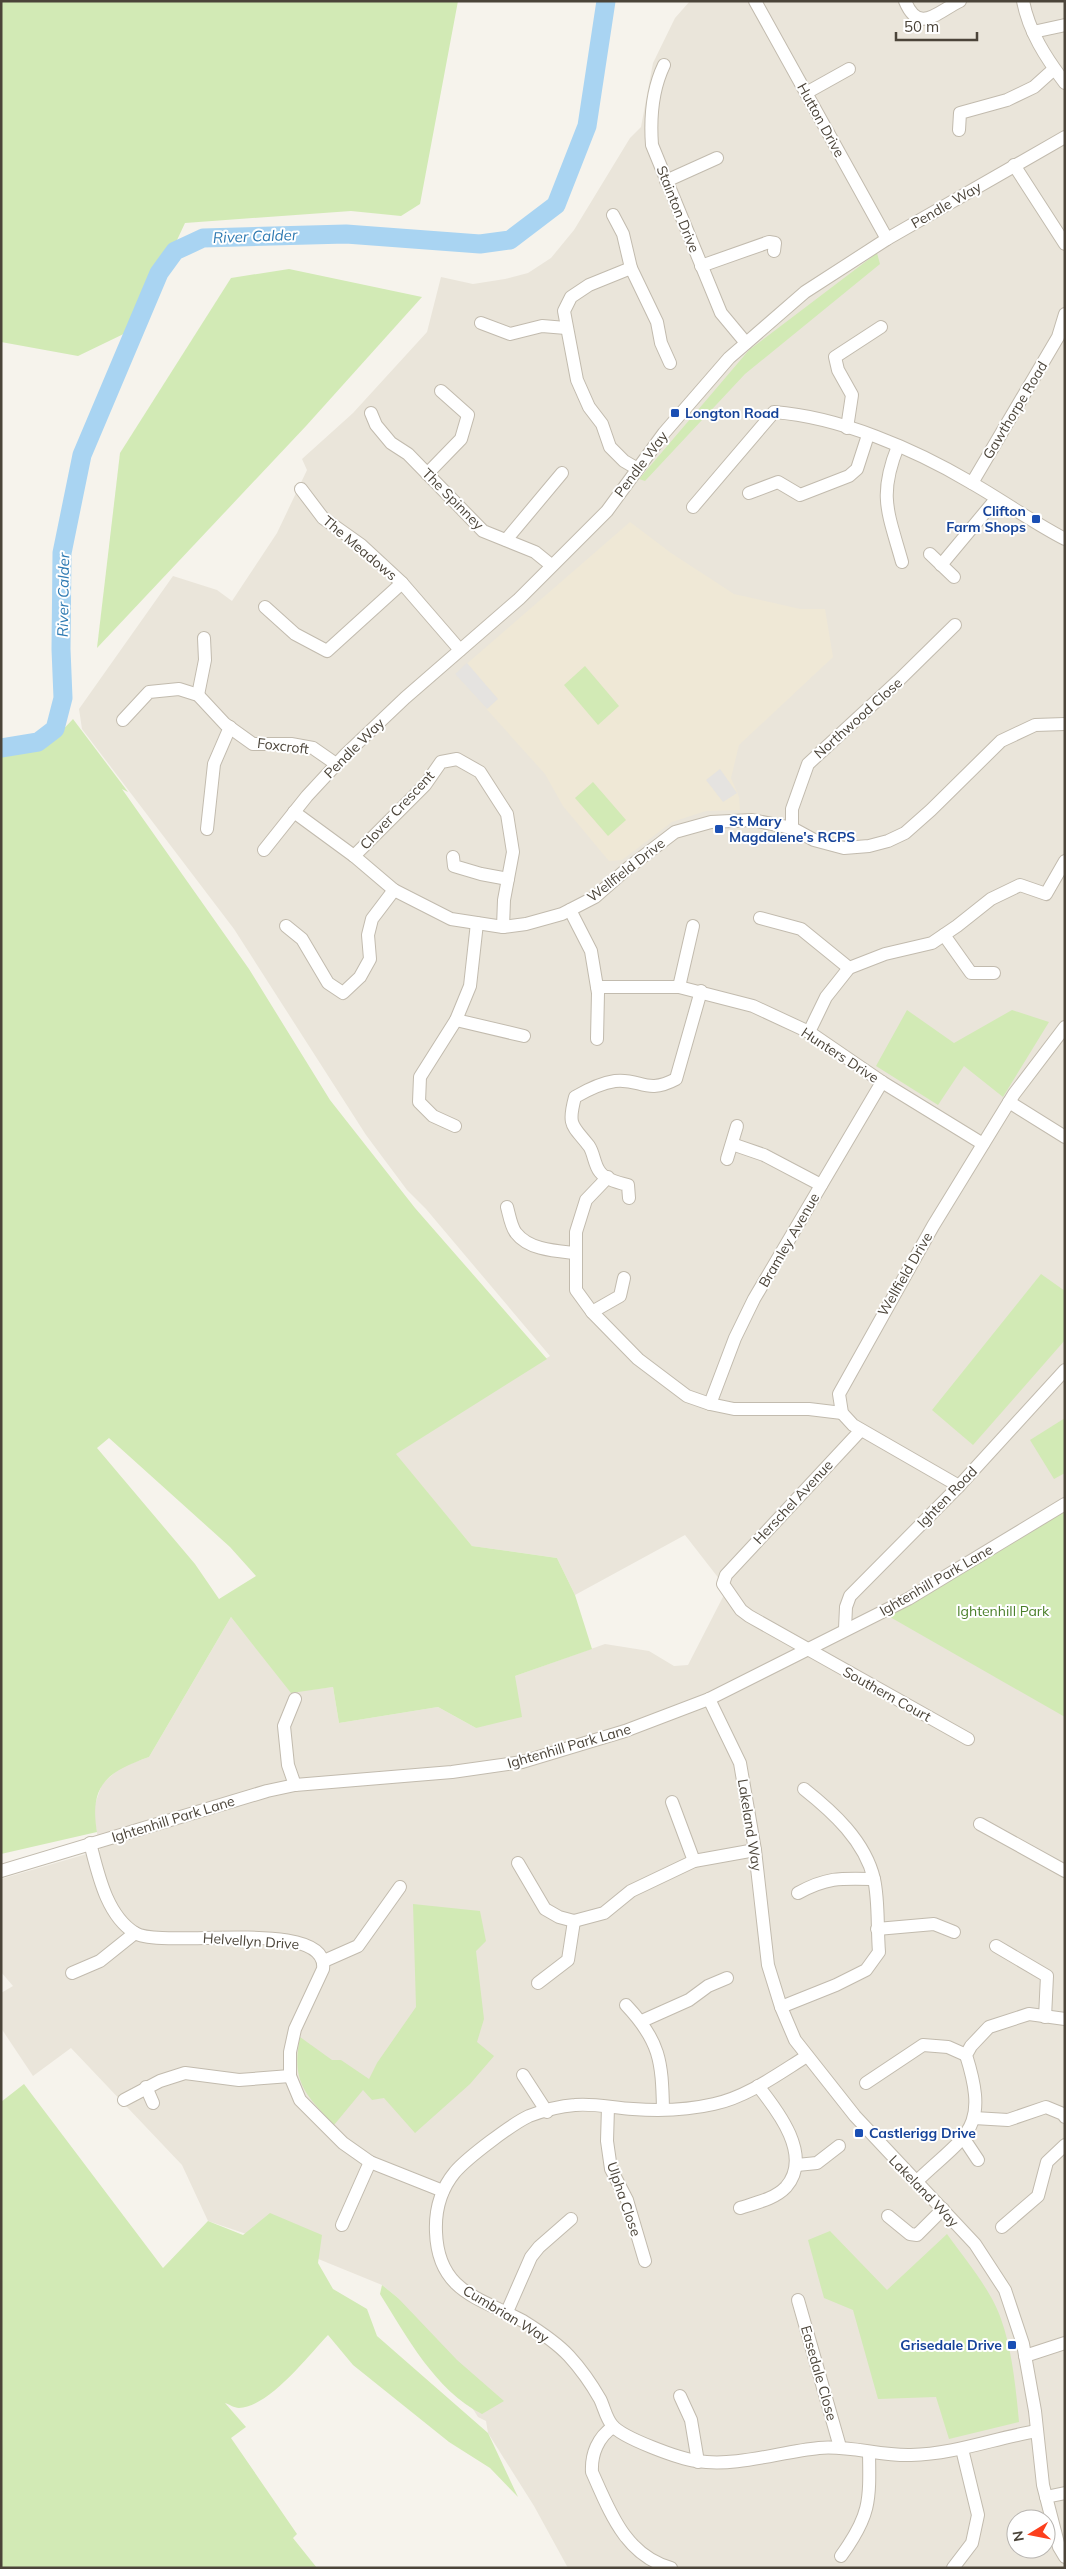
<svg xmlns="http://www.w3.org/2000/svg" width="1066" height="2569" viewBox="0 0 1066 2569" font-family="Mulish,sans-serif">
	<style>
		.residential { fill: #eae5da; fill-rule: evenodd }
		.education { fill: #efe8d6 }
		.green { fill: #d2eab5; fill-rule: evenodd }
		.parking { fill: #e5e3e0 }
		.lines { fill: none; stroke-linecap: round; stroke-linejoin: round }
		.river { stroke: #a9d4f2; stroke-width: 19 }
		.minor-casing { stroke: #c2bbae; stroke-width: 14 }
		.minor { stroke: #fff; stroke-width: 12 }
		.transit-dot { fill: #1a4fb4; stroke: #fff; stroke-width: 2 }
		.labels { text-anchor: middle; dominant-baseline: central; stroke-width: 4; stroke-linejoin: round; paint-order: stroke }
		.street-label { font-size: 14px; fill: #4b4439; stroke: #fff }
		.transit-label { font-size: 14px; font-weight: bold; fill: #164399; stroke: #fff; text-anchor: start }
		.park-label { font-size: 14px; fill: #4a7f2a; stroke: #fff }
		.water-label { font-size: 15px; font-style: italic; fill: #2e7ab2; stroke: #fff }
	</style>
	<rect width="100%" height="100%" fill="#f6f3ec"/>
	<path class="residential" d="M690 1H1065V2568H568L534 2506 488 2433 486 2421 478 2417 437 2352 398 2298 382 2285 311 2256 208 2221 182 2165 71 2048 33 2076 1 2028V1993L13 1986 1 1972V1879L100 1850 93 1810 102 1784 121 1767 149 1757 231 1617 291 1692 333 1687 339 1723 438 1707 476 1728 515 1676 605 1644 649 1651 674 1666 688 1665 727 1589 685 1535 575 1595 557 1558 472 1546 395 1454 550 1356 426 1209 407 1190 366 1135 234 929 82 729 79 709 173 576 217 590 232 601 277 533 307 470 302 459 353 413 427 332 441 277 473 284 505 279 528 273 551 258 574 230 630 138 641 127 653 63 675 18ZM1016 2519H1046V2549H1016Z"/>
	<path class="education" d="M630 522 671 553 734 594 800 609H825L833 657 739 745 731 778 739 797 740 810 706 811 672 822 622 860 609 861 563 806 545 774 455 674Z"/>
	<g class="green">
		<path d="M1 1H458L420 204 401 216 351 211 185 223 136 328 78 356 1 342Z"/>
		<path d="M877 253 880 264 745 374 645 481 639 479 749 350Z"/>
		<path d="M289 269 422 297 306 426 97 648 120 453 231 278Z"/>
		<path d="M585 666 619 706 598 725 564 685Z"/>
		<path d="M73 719 128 792 122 789 249 969 330 1100 415 1208 547 1359 396 1454 472 1546 557 1558 575 1595 592 1649 515 1676 522 1717 476 1728 438 1707 339 1723 333 1687 291 1693 231 1617 149 1757C107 1772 89 1785 97 1832L1 1854V753L44 746 54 739ZM109 1438 230 1547 256 1576 219 1599 195 1564 97 1448Z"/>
		<path d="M593 782 626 820 608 836 575 798Z"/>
		<path d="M907 1010 954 1043 1012 1010 1049 1022 1003 1097 964 1066 938 1105 876 1066Z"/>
		<path d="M1041 1274 1065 1291V1340L973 1445 932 1410Z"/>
		<path d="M1065 1418V1473L1054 1479 1030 1440Z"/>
		<path d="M1065 1500V1717L883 1613Z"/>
		<path d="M413 1904 480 1911 486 1941 476 1951 484 2019 477 2042 494 2056 470 2084 415 2133 384 2098 372 2100 363 2090 334 2125C305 2094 291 2082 300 2037L332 2060H341L369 2079 377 2063 416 2007Z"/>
		<path d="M24 2084 163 2268 208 2221 243 2235 270 2213 322 2235 318 2263 333 2289 367 2309 377 2336 488 2433 518 2497 490 2468 449 2442 353 2365 328 2335C308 2356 269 2407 239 2408 234 2408 229 2404 225 2403L246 2427 231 2438 297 2534 293 2538 317 2568H1V2102Z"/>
		<path d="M830 2231 887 2290 947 2234C964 2258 992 2291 1001 2319 1012 2349 1016 2389 1019 2422L949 2439 936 2397 878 2399 853 2310 824 2298 808 2240Z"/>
		<path d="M382 2285 398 2298 457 2360 504 2401 482 2414C435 2390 407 2337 380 2294Z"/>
	</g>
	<g class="parking">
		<path d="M467 663 498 699 487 709 455 674Z"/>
		<path d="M720 769 737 793 723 802 706 780Z"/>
	</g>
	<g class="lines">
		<path class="river" d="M1 748 38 742 55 729 63 698 61 649 62 553 82 455 159 273 175 251 203 238 346 234 480 244 510 240 556 205 587 126 606 1"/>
		<g class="minor-casing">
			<g id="minor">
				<path d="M755 1 887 239"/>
				<path d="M905 1C919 35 937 12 960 1"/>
				<path d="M1023 1C1029 32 1046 58 1065 83"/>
				<path d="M1033 32 1065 25"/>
				<path d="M664 65C652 90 650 118 652 145L721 313 746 343"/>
				<path d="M806 93 849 69"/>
				<path d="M959 130 960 113 1007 100 1034 87 1054 69"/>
				<path d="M1014 165 1065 244"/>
				<path d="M666 181 717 158"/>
				<path d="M613 215 623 234 631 268 657 322 661 343 670 363"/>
				<path d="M701 266 769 242 775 243 774 251"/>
				<path d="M631 268 589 285 571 297 564 311 577 380 589 407 602 424 610 447 624 461 636 468"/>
				<path d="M481 323 510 334 542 326 566 328"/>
				<path d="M371 413 376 425 391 443 408 454 483 531 535 552 551 565"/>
				<path d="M847 428 852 395 838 370 835 357 881 327"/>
				<path d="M898 446C878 496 888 512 902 562"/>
				<path d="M427 474 461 439 468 415 441 391"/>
				<path d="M972 483 1058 337 1065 314"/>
				<path d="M301 489 323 518 361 545 402 583 460 650"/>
				<path d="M749 493 778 482 800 495 849 476 857 469 868 435"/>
				<path d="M693 507 774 412C840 417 914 449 970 482 1002 500 1032 522 1065 539"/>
				<path d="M506 540 562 473"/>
				<path d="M930 554 954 577"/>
				<path d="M941 565 996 499"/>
				<path d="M265 607 295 634 327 651 402 583"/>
				<path d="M198 695 205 660 204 638"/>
				<path d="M123 720 149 692 179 689 198 695 225 724 253 744H291L313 748 336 764"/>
				<path d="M294 812 354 856 394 890 451 919 503 927 526 924 562 914 595 897 628 868 675 832 711 822 752 820 792 828 814 840 844 848 869 846 888 841 905 833 931 810 1001 741 1035 725 1065 724"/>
				<path d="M792 828V809L808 764 898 681 955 625"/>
				<path d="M207 829 214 764 230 727"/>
				<path d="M264 850 307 796 346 754 405 698 519 599 607 511 664 433 729 358 805 292 887 239 1065 137"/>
				<path d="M354 856 425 785 441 762 457 759 480 772 507 814 513 852 504 900 503 927"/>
				<path d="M453 857 454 866 481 874 508 879"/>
				<path d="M570 910 591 951 598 993 597 1039"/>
				<path d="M760 918 801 929 849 968"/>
				<path d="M286 926 302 939 328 983 343 993 360 977 370 959 368 935 372 919 394 890"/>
				<path d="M944 935 971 973H994"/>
				<path d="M597 987H679L753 1006 809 1032 882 1082 983 1144"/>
				<path d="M679 987 693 926"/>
				<path d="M456 1020 524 1036"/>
				<path d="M809 1032 826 997 849 968 885 954 932 943 957 926 991 899 1020 885 1046 894 1065 861"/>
				<path d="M1009 1102 1065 1137"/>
				<path d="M455 1126 433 1116 419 1102 420 1077 456 1020 470 986 477 923"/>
				<path d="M732 1144 764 1155 821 1185"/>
				<path d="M727 1159 737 1126"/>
				<path d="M608 1177 586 1200 576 1232V1290L592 1312 638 1359 687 1396 710 1404 734 1409H809L842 1413"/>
				<path d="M629 1198 628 1185C619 1183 605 1179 600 1172 594 1165 594 1153 589 1146 573 1125 567 1127 575 1097 587 1090 601 1083 615 1081 641 1078 646 1095 676 1079L701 991"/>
				<path d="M507 1207C509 1214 511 1227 516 1233 529 1250 556 1251 575 1253"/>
				<path d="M592 1312 620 1296 624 1278"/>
				<path d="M710 1404 735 1338 754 1299 882 1082"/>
				<path d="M861 1430 726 1575 723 1584 741 1610 749 1616 968 1739"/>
				<path d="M959 1486 853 1425 842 1413 839 1394 933 1226 990 1133 1014 1094 1065 1027"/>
				<path d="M845 1629 846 1607 850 1596 959 1486 1065 1370"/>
				<path d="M709 1699 740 1763 755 1850 768 1965 781 2007 795 2040 855 2116 975 2244 1005 2290 1023 2344 1035 2411 1043 2485 1059 2547 1065 2557"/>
				<path d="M295 1785 288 1765 284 1726 295 1699"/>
				<path d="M672 1802 694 1861"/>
				<path d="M980 1824 1065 1871"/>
				<path d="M90 1843C98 1873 106 1915 135 1933 162 1950 330 1916 323 1969L295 2029 290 2052V2076L300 2100 343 2143 370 2162 443 2191"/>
				<path d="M518 1863 545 1909 559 1917 574 1921 604 1913 631 1891 694 1861 755 1850"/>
				<path d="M1 1871 267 1791 295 1785 452 1772 522 1762 625 1731 709 1699 908 1599 1065 1504"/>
				<path d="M798 1893C827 1877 841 1878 874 1879"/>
				<path d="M877 1929 934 1924 954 1932"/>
				<path d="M996 1946 1047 1976 1045 2017"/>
				<path d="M324 1961 358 1946 400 1887"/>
				<path d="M72 1973 100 1961 135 1933"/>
				<path d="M538 1983 568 1960 574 1921"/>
				<path d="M626 2005C660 2041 662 2061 663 2109"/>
				<path d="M781 2007 836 1985 866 1970 879 1952C877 1928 879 1901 874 1879 865 1841 833 1812 804 1789"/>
				<path d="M642 2021 689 2000 708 1986 727 1978"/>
				<path d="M807 2056C778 2074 747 2097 714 2104 688 2110 659 2111 633 2109 614 2108 593 2103 575 2105 561 2106 542 2111 529 2116 512 2124 468 2157 455 2172 441 2189 435 2210 436 2232 438 2292 480 2298 523 2321 539 2331 556 2342 569 2356 580 2368 592 2385 600 2399 604 2407 606 2418 612 2425 622 2438 680 2459 697 2461 737 2467 779 2452 819 2448 849 2445 880 2456 911 2455 955 2454 995 2438 1037 2431"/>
				<path d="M523 2075 547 2112"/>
				<path d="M866 2083 923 2045 948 2047 966 2055"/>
				<path d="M146 2087 153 2103"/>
				<path d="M124 2100 160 2081 185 2073 239 2080 290 2076"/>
				<path d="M608 2107 607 2141 611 2169 627 2200 645 2261"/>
				<path d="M974 2118 1008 2120 1046 2107 1063 2114 1065 2117"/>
				<path d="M964 2139 978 2160"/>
				<path d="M797 2165 817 2163 839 2146"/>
				<path d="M916 2182C966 2134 990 2131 966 2055L971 2046 989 2027 1029 2014 1065 2019"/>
				<path d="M740 2208C755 2203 775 2199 786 2187 813 2156 778 2111 758 2086"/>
				<path d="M888 2216 910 2234 917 2235 943 2209"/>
				<path d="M342 2225 370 2162"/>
				<path d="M1002 2227 1038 2196 1047 2162 1065 2145"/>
				<path d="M798 2300 840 2447"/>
				<path d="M506 2314 531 2257 539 2247 571 2219"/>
				<path d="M1025 2356 1065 2343"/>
				<path d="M680 2396 691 2420 698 2462"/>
				<path d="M613 2427C598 2437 591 2454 592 2472 610 2512 625 2555 671 2568"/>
				<path d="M1046 2497 1065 2493"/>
				<path d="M841 2556C870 2516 870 2502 869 2453"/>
				<path d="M953 2568 972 2543 978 2515 962 2449"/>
			</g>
		</g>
		<use href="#minor" class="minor"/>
	</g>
	<g class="transit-dot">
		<rect x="670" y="408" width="10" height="10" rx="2.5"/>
		<rect x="1031" y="514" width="10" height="10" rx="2.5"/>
		<rect x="714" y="824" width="10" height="10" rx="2.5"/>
		<rect x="854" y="2128" width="10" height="10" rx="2.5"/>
		<rect x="1007" y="2340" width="10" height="10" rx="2.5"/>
	</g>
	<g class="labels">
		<g class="street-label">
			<text transform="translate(821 120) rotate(61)">Hutton Drive</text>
			<text transform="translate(946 205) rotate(-30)">Pendle Way</text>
			<text transform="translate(678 209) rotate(68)">Stainton Drive</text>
			<text transform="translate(1015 410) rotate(-59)">Gawthorpe Road</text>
			<text transform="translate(641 464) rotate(-53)">Pendle Way</text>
			<text transform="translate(453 499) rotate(45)">The Spinney</text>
			<text transform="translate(360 548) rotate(40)">The Meadows</text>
			<text transform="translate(858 718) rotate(-42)">Northwood Close</text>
			<text transform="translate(283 746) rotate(7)">Foxcroft</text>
			<text transform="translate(354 748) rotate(-45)">Pendle Way</text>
			<text transform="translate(397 810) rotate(-47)">Clover Crescent</text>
			<text transform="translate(626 870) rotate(-38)">Wellfield Drive</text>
			<text transform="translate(840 1055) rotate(33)">Hunters Drive</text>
			<text transform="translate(789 1240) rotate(-60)">Bramley Avenue</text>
			<text transform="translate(905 1274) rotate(-60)">Wellfield Drive</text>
			<text transform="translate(947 1497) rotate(-46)">Ighten Road</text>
			<text transform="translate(793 1502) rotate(-47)">Herschel Avenue</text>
			<text transform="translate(936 1580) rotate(-30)">Ightenhill Park Lane</text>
			<text transform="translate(887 1694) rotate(29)">Southern Court</text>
			<text transform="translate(569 1746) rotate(-16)">Ightenhill Park Lane</text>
			<text transform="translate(173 1819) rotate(-17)">Ightenhill Park Lane</text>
			<text transform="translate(750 1825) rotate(81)">Lakeland Way</text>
			<text transform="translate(251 1941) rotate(4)">Helvellyn Drive</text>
			<text transform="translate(924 2191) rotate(46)">Lakeland Way</text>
			<text transform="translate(624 2199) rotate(71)">Ulpha Close</text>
			<text transform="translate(506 2314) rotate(31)">Cumbrian Way</text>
			<text transform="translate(819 2373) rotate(74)">Easedale Close</text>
		</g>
		<g class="transit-label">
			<text x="685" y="413">Longton Road</text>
			<text x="1026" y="511" text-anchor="end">Clifton<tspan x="1026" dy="16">Farm Shops</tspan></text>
			<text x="729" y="821">St Mary<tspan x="729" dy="16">Magdalene's RCPS</tspan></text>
			<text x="869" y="2133">Castlerigg Drive</text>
			<text x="1002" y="2345" text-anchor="end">Grisedale Drive</text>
		</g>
		<g class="park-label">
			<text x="1003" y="1611">Ightenhill Park</text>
		</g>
		<g class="water-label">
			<text transform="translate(255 236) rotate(-2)">River Calder</text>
			<text transform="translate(63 595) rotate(-89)">River Calder</text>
		</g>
	</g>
	<rect width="1066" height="2569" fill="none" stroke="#4b4439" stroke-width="5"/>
	<g transform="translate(1031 2534) rotate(260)"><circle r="24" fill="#ffffff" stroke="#b7b4b0"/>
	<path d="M0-4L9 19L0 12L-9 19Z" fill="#fc3f1d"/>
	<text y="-8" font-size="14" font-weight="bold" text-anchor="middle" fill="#4b4439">N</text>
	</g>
	<path d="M896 32v8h81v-8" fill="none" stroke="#4b4439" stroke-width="2.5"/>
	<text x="904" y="32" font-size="15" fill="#4b4439" stroke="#ffffff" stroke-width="4" paint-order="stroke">50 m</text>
</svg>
